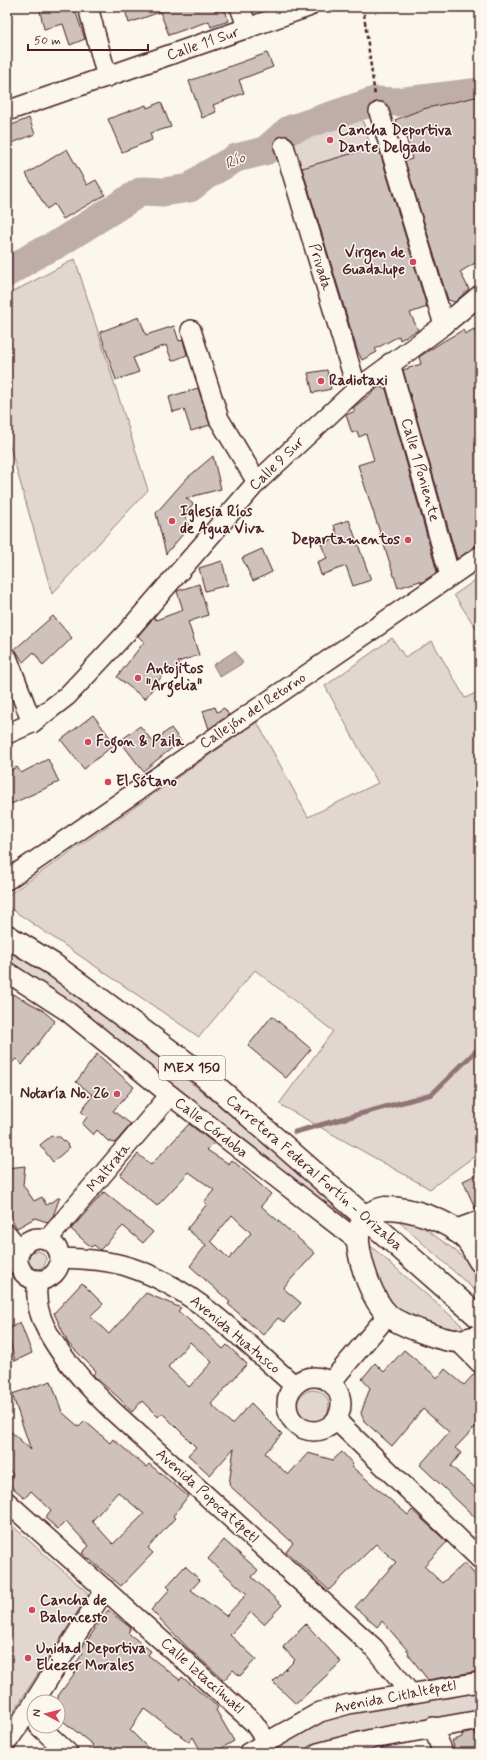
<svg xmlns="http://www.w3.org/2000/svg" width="487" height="1760" viewBox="0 0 487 1760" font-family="Mynerve,sans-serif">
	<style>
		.green { fill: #e2d7d0; stroke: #967b7e }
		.water { fill: #bfadaa; stroke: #907477 }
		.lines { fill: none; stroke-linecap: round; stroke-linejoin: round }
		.stream { stroke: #907477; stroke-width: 5 }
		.river { stroke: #bfadaa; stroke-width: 29 }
		.building { fill: #cfc2bc; stroke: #4a1f2b; fill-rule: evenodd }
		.minor-casing { stroke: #4a1f2b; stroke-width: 22 }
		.secondary-casing { stroke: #4a1f2b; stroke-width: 25 }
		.primary-casing { stroke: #4a1f2b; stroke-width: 25 }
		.path { stroke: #4a1f2b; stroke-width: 2.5; stroke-dasharray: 4 3; stroke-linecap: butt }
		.minor { stroke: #fbf7ec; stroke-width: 19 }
		.secondary { stroke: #fbf7ec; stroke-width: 22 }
		.primary { stroke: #fbf7ec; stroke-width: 22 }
		.poi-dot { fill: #d1495b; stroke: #fbf7ec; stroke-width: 1.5 }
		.labels { text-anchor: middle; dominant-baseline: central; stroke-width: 3; stroke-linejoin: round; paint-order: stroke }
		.shield { fill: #fbf7ec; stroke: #7f6065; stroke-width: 1 }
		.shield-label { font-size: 14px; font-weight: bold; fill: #4a1f2b }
		.street-label { font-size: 15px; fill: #4a1f2b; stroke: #fbf7ec }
		.poi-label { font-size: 15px; font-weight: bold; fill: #4a1f2b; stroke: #fbf7ec; text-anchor: start }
		.water-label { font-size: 16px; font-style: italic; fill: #6d4a51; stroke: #fbf7ec }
	</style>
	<rect width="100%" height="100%" fill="#fbf7ec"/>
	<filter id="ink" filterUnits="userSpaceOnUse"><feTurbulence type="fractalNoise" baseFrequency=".025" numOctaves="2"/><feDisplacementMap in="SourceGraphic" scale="8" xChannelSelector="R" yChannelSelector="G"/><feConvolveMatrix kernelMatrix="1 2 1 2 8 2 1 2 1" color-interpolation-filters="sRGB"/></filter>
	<g filter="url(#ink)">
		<g class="green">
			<path d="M359 108 371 148 300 169 288 132Z"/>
			<path d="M75 259 148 490 52 594 7 436V295Z"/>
			<path d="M480 577V634L454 595Z"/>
			<path d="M392 638 405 657 432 641 465 698 480 691V1152L430 1189 279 1104 333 1031 255 970 199 1037 7 906V896L257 722 308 817 378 783 325 686Z"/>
			<path d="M7 950 48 974 194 1085 346 1211 341 1218 7 966Z"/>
			<path d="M397 1220 420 1225 456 1251 470 1265 480 1282V1295Z"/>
			<path d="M366 1242 466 1329 443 1328 399 1312 384 1298Z"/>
			<circle cx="37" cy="1260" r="9"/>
			<circle cx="313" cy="1406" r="16"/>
			<path d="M7 1521 89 1594 7 1722Z"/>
			<path d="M480 1689V1714L341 1738 304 1753H264L302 1728 352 1709Z"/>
		</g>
		<path class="water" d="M235 651 243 663 220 677 213 665Z"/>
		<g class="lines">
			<path class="stream" d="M295 1132 432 1094 480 1047"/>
			<path class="river" d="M7 273 38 253 56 245 142 191 163 192 190 188 205 176 236 158 265 151 289 130 375 101 397 102 480 92"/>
		</g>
		<g class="building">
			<path d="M39 7H74L85 39 70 45 63 24 44 29Z"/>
			<path d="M124 7H214L215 11 224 8 229 21 211 27 209 21 169 35 160 12 129 23Z"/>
			<path d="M267 53 273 67 239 80 244 93 213 105 216 112 202 118 189 81Z"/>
			<path d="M480 96V260L460 272 469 289 455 302 448 300 405 161 412 159 404 130 399 132 395 120 423 109Z"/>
			<path d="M161 102 171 127 150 133 152 140 122 152 108 119 146 105 147 108Z"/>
			<path d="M29 118 35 134 7 145V127Z"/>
			<path d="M378 146 427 307 410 313 418 330 400 340 399 336 375 349 377 352 362 360 357 350 302 168Z"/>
			<path d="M67 149 87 185 96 180 105 195 63 219 54 204 47 209 26 174Z"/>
			<path d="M139 317 146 335 174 326 179 341 183 340 187 355 172 361 166 345 133 358 139 372 116 380 100 332Z"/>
			<path d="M474 329 480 346V542L475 543 476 546 457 559 403 370 421 364 419 357 442 342 463 330 465 334Z"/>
			<path d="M327 370 331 389 313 393 308 373Z"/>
			<path d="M379 387 386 389 437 572 421 583 420 581 398 588 358 465 374 460 366 434 359 437 357 431 352 433 346 415 355 411 353 408Z"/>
			<path d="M198 388 210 425 191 431 184 409 173 412 169 397Z"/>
			<path d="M213 456 221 489 186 498 193 504 185 514 189 527 166 554 156 513 186 479Z"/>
			<path d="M349 520 371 580 353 586 346 566 321 575 317 562 327 558 321 544 338 538 334 525Z"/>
			<path d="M262 549 272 572 253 581 242 558Z"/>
			<path d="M222 561 228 585 205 591 199 568Z"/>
			<path d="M199 584 208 615 188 622 199 655 178 662 180 666 165 672 145 699 117 677 144 642 138 636 154 617 156 620 183 610 177 591Z"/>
			<path d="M53 616 72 638 43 666 34 652 23 662 15 649Z"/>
			<path d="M215 707 217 712 224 708 229 715 209 729 203 711Z"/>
			<path d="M93 715 115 744 84 769 61 740Z"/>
			<path d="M140 726 153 742 171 728 181 741 143 771 120 741Z"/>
			<path d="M48 759 59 782 7 806V772L17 767 21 773Z"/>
			<path d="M7 991 41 1009 55 1021 22 1065 16 1059 7 1067Z"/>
			<path d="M272 1016 311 1049 286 1078 248 1046Z"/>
			<path d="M97 1054 134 1087 113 1111 131 1124 115 1143 108 1141 97 1130 93 1135 82 1124 87 1117 81 1111 93 1095 76 1082Z"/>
			<path d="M189 1124 214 1143 207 1150 229 1164 232 1160 271 1194 261 1206 315 1253 283 1288 301 1303 284 1322 278 1318 263 1335 228 1304 230 1302 190 1266 206 1245 187 1229 207 1204 204 1202 214 1190 189 1172 157 1206 120 1175 138 1154 151 1165ZM232 1215 251 1233 229 1259 211 1241Z"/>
			<path d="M51 1136 60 1137 70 1147 53 1162 40 1145Z"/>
			<path d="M25 1166 23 1185 34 1201 42 1197 46 1205 60 1197 53 1216 47 1222 35 1218 17 1228 7 1213V1168Z"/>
			<path d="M480 1173V1210H476L463 1181Z"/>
			<path d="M104 1192 153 1232 143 1243 123 1226 100 1250 94 1245 91 1247 71 1229Z"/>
			<path d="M82 1283 103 1304 90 1316 109 1334 146 1293 181 1308 178 1311 201 1330 202 1329 223 1349 227 1345 247 1364 211 1404 232 1424 251 1403 282 1434 265 1453 288 1475 308 1453 333 1460 342 1452 353 1464 351 1466 408 1515 412 1510 447 1542 424 1566 442 1583 465 1563 480 1581V1671L428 1680 408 1654 409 1652 382 1621 377 1627 355 1607 396 1562 376 1544 329 1590 286 1552 293 1543 229 1485 234 1448 210 1475 188 1455 196 1447 162 1413 158 1417 142 1401 132 1412 119 1398 96 1378 93 1375 96 1371 68 1343 54 1313ZM190 1342 212 1362 189 1387 168 1367Z"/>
			<path d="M20 1322 32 1353 15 1361 7 1330Z"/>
			<path d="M404 1350 438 1378 445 1369 464 1385 475 1373 480 1374V1422L455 1448 461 1453 451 1466 480 1492V1522L420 1465 449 1432 423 1409 392 1446 364 1421 361 1413 370 1388 362 1379 375 1363 384 1372Z"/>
			<path d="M51 1381 62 1412 79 1427 85 1421 110 1443 113 1439 146 1467 149 1464 188 1496 173 1516 175 1518 148 1548 153 1553 121 1586 82 1553 89 1546 66 1521 58 1529 45 1518 51 1510 31 1491 25 1498 7 1483 13 1474 7 1468V1428L31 1450 12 1394ZM118 1492 144 1514 113 1544 92 1521Z"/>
			<path d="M224 1540 258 1570 252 1577 282 1605 264 1624 251 1612 230 1635 256 1659 240 1676 233 1670 224 1680 189 1649 151 1610 170 1589 167 1586 185 1566 200 1580 191 1590 226 1616 247 1594 208 1559Z"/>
			<path d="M108 1610 131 1628 128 1633 151 1651 148 1655 180 1680 182 1677 218 1707 216 1710 234 1741 213 1753H202L193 1737 189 1742 144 1708 130 1730 153 1753H86L93 1745 58 1717V1696L80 1666 76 1663 83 1653 80 1651Z"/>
			<path d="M306 1624 341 1662 296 1704 273 1682 295 1660 283 1647Z"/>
			<path d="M475 1732 480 1744V1753H456L452 1741 462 1737V1734Z"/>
		</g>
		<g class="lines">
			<g class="minor-casing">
				<g id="minor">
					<path d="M88 7 107 77"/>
					<path d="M240 7 248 29"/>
					<path d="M7 111 308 7"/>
					<path d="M379 112 444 325"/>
					<path d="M284 146 357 389"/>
					<path d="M191 330 219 419 257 482"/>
					<path d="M390 363 450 576"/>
					<path d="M7 657 32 723"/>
					<path d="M7 734 32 723 67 696 127 632 257 482 357 389 444 325 480 295"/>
					<path d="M7 880 480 556"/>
					<path d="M7 972 67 1011 170 1095 358 1241"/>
					<path d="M7 1234 20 1250"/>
					<circle cx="39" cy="1259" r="21"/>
					<path d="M47 1240 170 1095"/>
					<path d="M60 1258C84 1259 109 1260 132 1268 196 1289 244 1342 294 1385"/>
					<path d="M38 1280C38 1285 36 1291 37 1296 37 1335 87 1386 114 1412L374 1648 410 1693"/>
					<path d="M458 1341 480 1363"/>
					<circle cx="314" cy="1404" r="27"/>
					<path d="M331 1382 388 1315"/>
					<path d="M336 1420 480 1559"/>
					<path d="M7 1502 254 1723 267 1742"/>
					<path d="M34 1702 105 1589"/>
					<path d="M39 1726 68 1753"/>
					<path d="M433 1727 443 1753"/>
					<path d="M7 1742 34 1703"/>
					<path d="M248 1753 320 1712 349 1704 480 1682"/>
					<path d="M318 1753 372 1739 480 1720"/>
				</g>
			</g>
			<g class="secondary-casing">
				<g id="secondary">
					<path d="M456 1231 480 1222"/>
					<path d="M480 1261C476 1255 472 1246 467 1240 449 1220 411 1208 385 1208 378 1209 371 1213 365 1216 361 1224 357 1233 358 1242 360 1264 372 1300 388 1315 397 1324 446 1342 459 1341 466 1340 473 1338 480 1336"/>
				</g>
			</g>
			<g class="primary-casing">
				<path id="primary" d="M7 936 54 965 204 1076 480 1318"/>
			</g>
			<path class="path" d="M363 7 375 96"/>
			<use href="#minor" class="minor"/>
			<use href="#secondary" class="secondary"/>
			<use href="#primary" class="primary"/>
		</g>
	</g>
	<g class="poi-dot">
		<circle cx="330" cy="140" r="4"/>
		<circle cx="413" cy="262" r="4"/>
		<circle cx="321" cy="381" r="4"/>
		<circle cx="172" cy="521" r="4"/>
		<circle cx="408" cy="540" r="4"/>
		<circle cx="138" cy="678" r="4"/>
		<circle cx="88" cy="742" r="4"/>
		<circle cx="108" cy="782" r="4"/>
		<circle cx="117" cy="1094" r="4"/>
		<circle cx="32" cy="1610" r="4"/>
		<circle cx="28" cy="1658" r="4"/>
	</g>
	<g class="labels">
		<rect class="shield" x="159" y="1056" width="66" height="24" rx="3"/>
		<g class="shield-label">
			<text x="192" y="1068">MEX 150</text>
		</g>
		<g class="street-label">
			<text transform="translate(203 44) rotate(-19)">Calle 11 Sur</text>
			<text transform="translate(320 267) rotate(73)">Privada</text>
			<text transform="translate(277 464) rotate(-44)">Calle 9 Sur</text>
			<text transform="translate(420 470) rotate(74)">Calle 1 Poniente</text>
			<text transform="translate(253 711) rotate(-34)">Callejón del Retorno</text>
			<text transform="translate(211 1128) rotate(38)">Calle Córdoba</text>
			<text transform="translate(109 1168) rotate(-50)">Maltrata</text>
			<text transform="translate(314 1173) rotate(41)">Carretera Federal Fortín - Orizaba</text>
			<text transform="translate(235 1335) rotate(40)">Avenida Huatusco</text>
			<text transform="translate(207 1496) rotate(42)">Avenida Popocatépetl</text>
			<text transform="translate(202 1676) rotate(42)">Calle Iztaccíhuatl</text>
			<text transform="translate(395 1697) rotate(-11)">Avenida Citlaltépetl</text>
		</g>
		<g class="poi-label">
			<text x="338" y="131">Cancha Deportiva<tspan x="338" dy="17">Dante Delgado</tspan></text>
			<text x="405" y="253" text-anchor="end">Virgen de<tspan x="405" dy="17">Guadalupe</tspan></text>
			<text x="329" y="381">Radiotaxi</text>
			<text x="180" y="512">Iglesia Ríos<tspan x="180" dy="17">de Agua Viva</tspan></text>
			<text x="400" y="540" text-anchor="end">Departamentos</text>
			<text x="146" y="669">Antojitos<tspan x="146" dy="17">"Argelia"</tspan></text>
			<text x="96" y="742">Fogon &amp; Paila</text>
			<text x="116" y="782">El Sótano</text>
			<text x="109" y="1094" text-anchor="end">Notaría No. 26</text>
			<text x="40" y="1601">Cancha de<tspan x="40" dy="17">Baloncesto</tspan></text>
			<text x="36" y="1649">Unidad Deportiva<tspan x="36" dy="17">Eliezer Morales</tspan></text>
		</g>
		<g class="water-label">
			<text transform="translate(235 161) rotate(-23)">Río</text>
		</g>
	</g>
	<rect width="487" height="1760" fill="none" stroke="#fbf7ec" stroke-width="24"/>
	<rect x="12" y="12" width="463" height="1736" fill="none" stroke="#4a1f2b" stroke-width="1.5" filter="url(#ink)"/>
	<g transform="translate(46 1714) rotate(277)"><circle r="19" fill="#fbf7ec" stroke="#b4a19f"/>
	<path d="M0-3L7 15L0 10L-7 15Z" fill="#d1495b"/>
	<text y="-6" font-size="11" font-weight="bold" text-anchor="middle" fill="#4a1f2b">N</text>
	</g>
	<path d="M28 44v6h120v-6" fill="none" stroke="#4a1f2b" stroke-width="2"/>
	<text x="34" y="44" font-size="12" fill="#4a1f2b" stroke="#fbf7ec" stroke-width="3" paint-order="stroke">50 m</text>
</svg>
